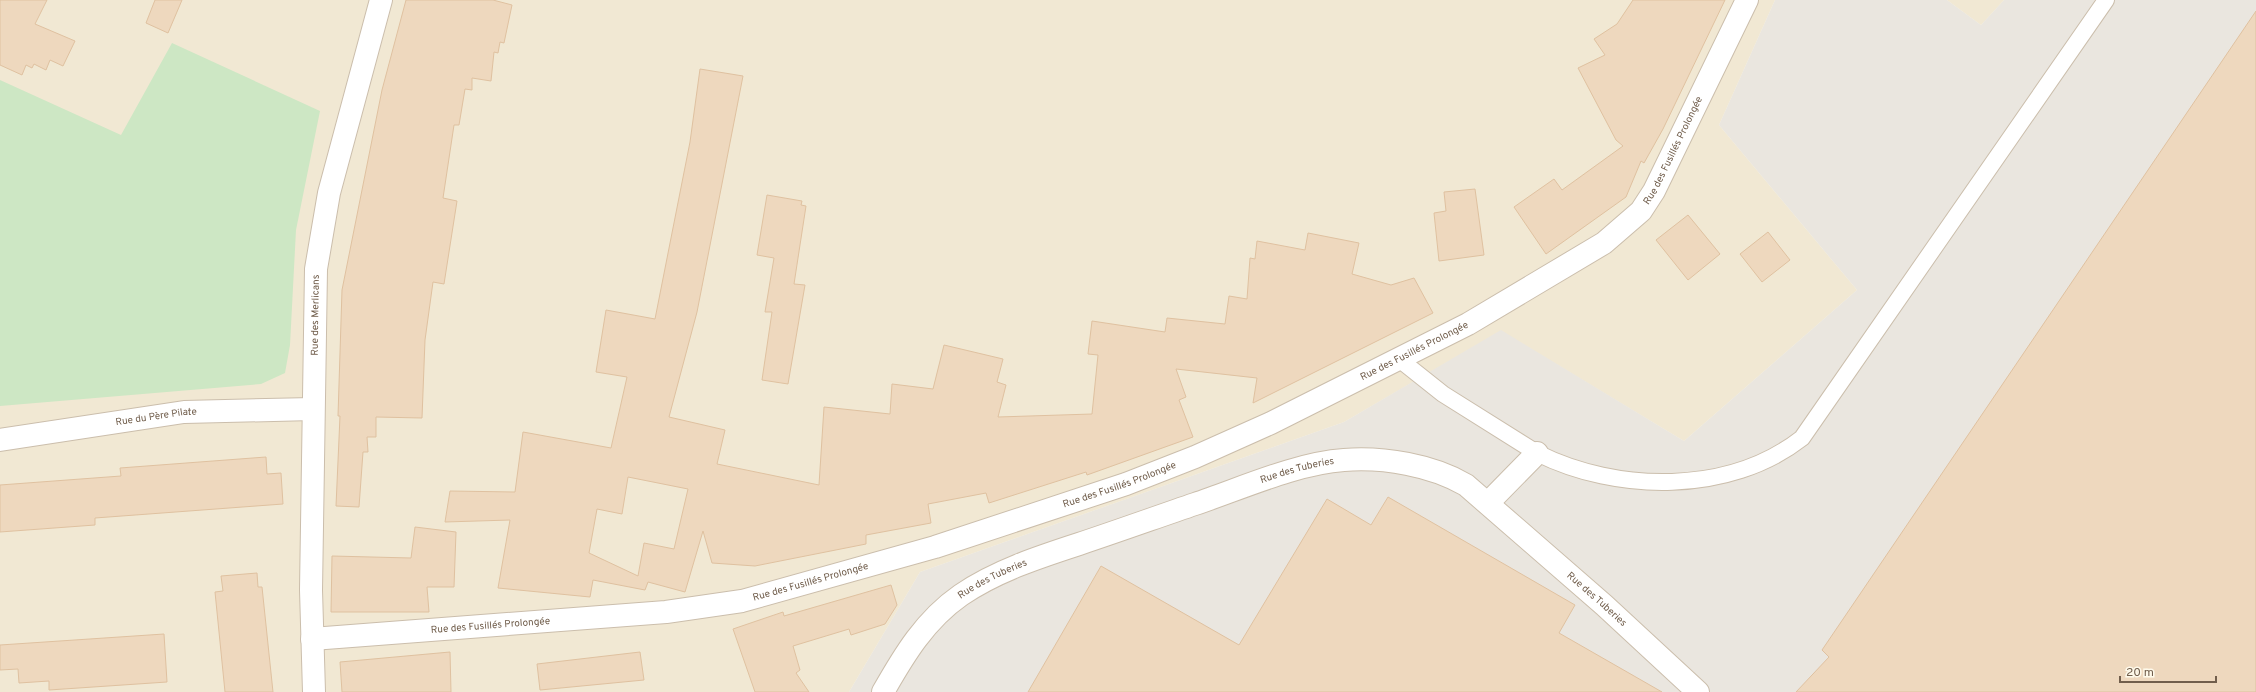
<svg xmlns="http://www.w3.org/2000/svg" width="2256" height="692" viewBox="0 0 2256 692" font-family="Overpass,sans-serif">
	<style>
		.residential { fill: #f1e8d3 }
		.industrial { fill: #eae6df }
		.green { fill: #cde7c4 }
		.building { fill: #eed8be; stroke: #dfc1a0; fill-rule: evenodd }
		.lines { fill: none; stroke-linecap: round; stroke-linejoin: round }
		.service-casing { stroke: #cbbeac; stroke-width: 18 }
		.minor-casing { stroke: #cbbeac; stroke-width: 24 }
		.service { stroke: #fff; stroke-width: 16 }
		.minor { stroke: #fff; stroke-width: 22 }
		.labels { text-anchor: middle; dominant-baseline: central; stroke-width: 4; stroke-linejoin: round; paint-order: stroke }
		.street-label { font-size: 10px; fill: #715e4c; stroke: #fef9ea }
	</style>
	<rect width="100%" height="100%" fill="#faf5e5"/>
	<g class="residential">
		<path d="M0 0H1775L1719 125 1857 290 1684 441 1501 331 1344 422 920 572 849 692H0Z"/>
		<path d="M1947 0H2004L1981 25Z"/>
	</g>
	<path class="industrial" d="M1775 0H1947L1981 25 2004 0H2256V692H849L920 572 1344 422 1501 330 1684 441 1857 290 1719 125Z"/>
	<path class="green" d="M172 43 320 111 296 230 290 345 285 373 261 384 0 406V80L121 135Z"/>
	<g class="building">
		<path d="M0 0H47L35 24 75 41 63 66 50 60 46 70 34 64 32 68 26 65 22 75 0 65Z"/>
		<path d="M155 0H182L168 33 146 23Z"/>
		<path d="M406 0H493L512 5 504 43 500 42 498 53 494 52 491 81 472 78V90L465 89 459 125H454L443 198 457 201 444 284 433 282 425 340 422 418 376 417V437H367L368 452H363L359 507 336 506 340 416H338L342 290 382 90Z"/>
		<path d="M1633 0H1725L1663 129 1644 163 1641 161 1626 197 1546 254 1514 207 1554 179 1562 190 1623 146 1616 140 1578 68 1605 55 1594 39 1617 24Z"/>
		<path d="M2256 11V692H1796L1829 657 1822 650Z"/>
		<path d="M700 69 743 76 697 312 669 417 725 430 717 464 819 485 824 407 890 414 892 384 933 389 944 345 1003 359 997 382 1006 385 998 417 1092 414 1098 355 1088 354 1092 321 1165 332 1167 318 1225 324 1229 296 1247 299 1250 258 1255 259 1257 241 1305 250 1308 233 1359 243 1352 274 1391 285 1414 278 1433 313 1253 403 1257 378 1176 369 1186 397 1179 400 1193 437 1087 475 1086 472 989 503 986 493 928 504 931 523 866 535V544L755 566 712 563 703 531 685 592 648 582 645 590 593 580 590 597 498 588 510 520 445 522 450 491 515 492 523 432 611 448 627 377 596 372 606 310 655 319 690 142ZM628 477 688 489 674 549 644 543 638 576 589 553 597 509 622 514Z"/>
		<path d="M1475 189 1484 255 1439 261 1434 213 1446 211 1444 192Z"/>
		<path d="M767 195 802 201 801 205 806 206 794 284 805 285 788 384 762 380 772 312H765L774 258 757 255Z"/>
		<path d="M1688 215 1720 254 1688 280 1656 240Z"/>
		<path d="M1768 232 1790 260 1762 282 1740 254Z"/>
		<path d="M266 457 267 474 281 473 283 504 95 518V525L0 532V485L121 476 120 468Z"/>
		<path d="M1388 497 1575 605 1559 633 1662 692H1028L1101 566 1239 645 1327 499 1371 525Z"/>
		<path d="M415 527 456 532 454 587H427L429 612H331L332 556 411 558Z"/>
		<path d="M257 573 258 587H262L273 692H225L215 592 223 591 221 576Z"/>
		<path d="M891 585 897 605 885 624 851 635 849 629 793 646 800 670 796 673 809 692H755L733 629 783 612 784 616Z"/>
		<path d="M164 634 167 682 49 690V681L19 683 18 669 0 670V645Z"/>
		<path d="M450 652 451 692H342L340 662Z"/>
		<path d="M640 652 644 680 540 690 537 664Z"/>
	</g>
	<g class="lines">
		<g class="service-casing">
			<path id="service" d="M1399 359 1443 394 1537 453C1617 493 1729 495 1802 438L2106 0"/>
		</g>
		<g class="minor-casing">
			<g id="minor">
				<path id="s1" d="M0 440 184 412 313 409"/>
				<path d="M1488 503 1537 453"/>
				<path id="s2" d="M312 639 666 612 742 601 935 547 1126 484 1195 457 1271 423 1468 324 1604 243 1641 211 1654 191 1747 0"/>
				<path id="s3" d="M314 692 311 590 316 269 329 193 381 0"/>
				<path id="s4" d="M883 692C904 655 925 620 961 595 996 571 1039 557 1079 544 1118 531 1157 517 1195 504 1240 489 1297 463 1344 460 1384 457 1432 465 1466 485L1604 605 1698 692"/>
			</g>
		</g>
		<use href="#service" class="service"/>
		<use href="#minor" class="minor"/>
	</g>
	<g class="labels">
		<g class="street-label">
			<text stroke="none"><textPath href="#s2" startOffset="1487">Rue des Fusillés Prolongée</textPath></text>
			<text stroke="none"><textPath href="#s3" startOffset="377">Rue des Merlicans</textPath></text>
			<text stroke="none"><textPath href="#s2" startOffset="1151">Rue des Fusillés Prolongée</textPath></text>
			<text stroke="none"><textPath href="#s1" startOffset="158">Rue du Père Pilate</textPath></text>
			<text stroke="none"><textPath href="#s4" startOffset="485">Rue des Tuberies</textPath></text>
			<text stroke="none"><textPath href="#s2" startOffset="827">Rue des Fusillés Prolongée</textPath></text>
			<text stroke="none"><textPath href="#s4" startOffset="161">Rue des Tuberies</textPath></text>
			<text stroke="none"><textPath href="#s2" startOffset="503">Rue des Fusillés Prolongée</textPath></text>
			<text stroke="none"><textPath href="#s4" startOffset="833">Rue des Tuberies</textPath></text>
			<text stroke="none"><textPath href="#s2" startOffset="179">Rue des Fusillés Prolongée</textPath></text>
		</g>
	</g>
	<path d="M2120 676v6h96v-6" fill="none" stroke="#715e4c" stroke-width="2"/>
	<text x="2126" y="676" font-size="12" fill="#715e4c" stroke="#fef9ea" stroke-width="3" paint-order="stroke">20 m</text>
</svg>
